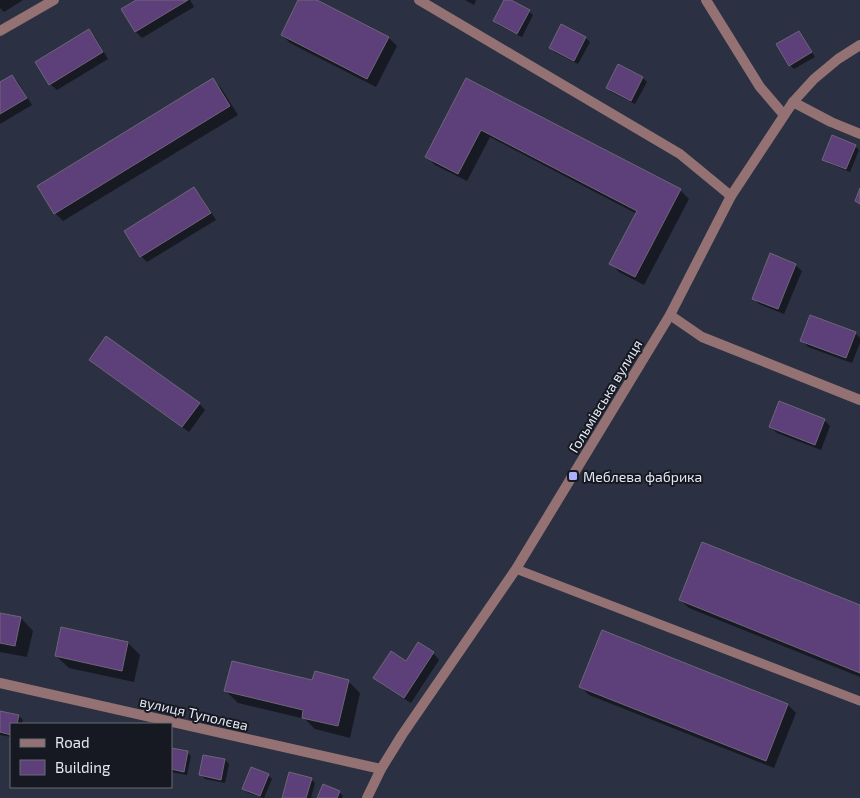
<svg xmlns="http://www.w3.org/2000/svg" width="860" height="798" viewBox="0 0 860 798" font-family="'Exo 2',sans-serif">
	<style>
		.shadow { fill: #0007 }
		.building { fill: #5d4079; stroke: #6e6578 }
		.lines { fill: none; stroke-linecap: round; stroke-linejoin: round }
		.lane { stroke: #947273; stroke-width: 9 }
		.street { stroke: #947273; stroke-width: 10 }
		.poi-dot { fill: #adaffb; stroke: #161921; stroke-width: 2 }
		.labels { text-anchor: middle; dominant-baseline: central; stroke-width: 4; stroke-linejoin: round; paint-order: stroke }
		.street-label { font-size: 14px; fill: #e4e8f4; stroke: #161921 }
		.poi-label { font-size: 14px; fill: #e4e8f4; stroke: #161921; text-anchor: start }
	</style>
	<rect width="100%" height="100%" fill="#2b3142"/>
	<g class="shadow">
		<path d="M0 0H23L4 12 0 8Z"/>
		<path d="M138 0H190L194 7 142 38 136 32 122 10Z"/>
		<path d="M300 0H314L389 38 397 46 376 87 290 43 282 35Z"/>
		<path d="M465 0H476L474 5Z"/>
		<path d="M505 0 529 11 533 15 522 37 498 25 494 21Z"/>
		<path d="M562 26 586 38 590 42 578 64 554 52 550 48Z"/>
		<path d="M88 31 95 37 108 59 57 90 50 84 37 62Z"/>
		<path d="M799 32 815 57 794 69 790 65Z"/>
		<path d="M619 66 643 78 647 82 635 104 611 92 607 88Z"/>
		<path d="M12 76 18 82 32 105 0 124V83Z"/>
		<path d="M213 80 221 88 238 115 63 221 55 213Z"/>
		<path d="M467 80 680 190 689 199 644 285 619 272 611 264 637 214 490 137 467 181 435 165 426 156Z"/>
		<path d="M855 146 859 150 850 172 828 163 824 159Z"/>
		<path d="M194 189 200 195 216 220 147 262 141 256Z"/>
		<path d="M795 265 802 271 784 314 759 304 753 298Z"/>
		<path d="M855 333 860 338V343L852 363 808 347 802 340Z"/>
		<path d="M91 360 199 403 205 410 189 432 97 366Z"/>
		<path d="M824 420 830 426 821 450 777 433 770 427Z"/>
		<path d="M680 600 860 606V677L689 608Z"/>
		<path d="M0 614 21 618 33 631 27 657 0 652Z"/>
		<path d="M128 643 140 655 134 682 69 668 56 656Z"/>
		<path d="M433 653 439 660 411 703 381 684 375 678 406 663Z"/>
		<path d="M313 681H348L360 693 350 738 315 729 305 719 238 703 226 691Z"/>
		<path d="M581 687 788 705 796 713 774 768 589 695Z"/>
		<path d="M0 712 19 716 23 720 22 724H11V737L0 735Z"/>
		<path d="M171 749 187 752 191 756 187 775 171 772Z"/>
		<path d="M204 756 225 760 229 764 225 783 205 779 201 775Z"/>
		<path d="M268 775 272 779 264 798 248 793 244 789Z"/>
		<path d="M311 779 315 783 311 798H283Z"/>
		<path d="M339 792 343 796 342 798H318Z"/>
	</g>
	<g class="building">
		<path d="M136 0H188L135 32 121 9Z"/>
		<path d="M298 0H317L389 37 367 79 281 35Z"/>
		<path d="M504 0H511L530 10 517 34 493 21Z"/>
		<path d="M561 24 586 37 574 61 549 48Z"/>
		<path d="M89 29 103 52 49 85 35 62Z"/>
		<path d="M799 31 812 52 789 66 776 44Z"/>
		<path d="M618 64 643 77 631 101 606 88Z"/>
		<path d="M12 75 27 98 0 114V82Z"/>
		<path d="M213 78 230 106 54 214 37 186Z"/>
		<path d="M466 78 681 189 635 277 609 264 637 211 481 130 458 174 425 157Z"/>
		<path d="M832 135 856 145 846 169 822 160Z"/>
		<path d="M194 187 211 213 140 257 124 231Z"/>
		<path d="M860 188V204L855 201Z"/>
		<path d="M770 253 796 264 778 309 752 299Z"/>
		<path d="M810 315 856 332 846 358 800 341Z"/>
		<path d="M106 336 200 403 182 427 89 360Z"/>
		<path d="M779 401 825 419 815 445 769 427Z"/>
		<path d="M702 542 860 605V673L679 600Z"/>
		<path d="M0 613 21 617 15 646 0 643Z"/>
		<path d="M61 627 128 642 122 671 55 656Z"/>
		<path d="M602 630 788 704 766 761 579 687Z"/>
		<path d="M418 642 434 652 404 698 373 678 391 651 406 661Z"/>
		<path d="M232 661 312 680 315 671 349 680 338 726 302 718 303 710 224 691Z"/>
		<path d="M0 711 19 715 17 724H11V735L0 732Z"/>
		<path d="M171 748 188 751 184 772 171 769Z"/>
		<path d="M203 755 225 759 221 780 199 775Z"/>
		<path d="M251 767 269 774 260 796 242 789Z"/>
		<path d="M289 772 312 778 306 798H282Z"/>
		<path d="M323 784 340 791 337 798H317Z"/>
	</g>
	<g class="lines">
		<path class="lane" d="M516 569 860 701"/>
		<g class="street">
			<path d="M419 0 680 154 731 196"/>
			<path d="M706 0 760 87 784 115"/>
			<path d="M0 31 54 0"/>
			<path d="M793 102 831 122 860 134"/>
			<path d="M670 315 702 337 860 400"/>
			<path d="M0 683 381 769"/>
			<path d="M367 798 381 769 402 735 516 569 670 315 731 196 793 102 814 79 838 59 860 45"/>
		</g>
	</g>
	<rect class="poi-dot" x="568" y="471" width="10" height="10" rx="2.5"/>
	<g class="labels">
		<g class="street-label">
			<text transform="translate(605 396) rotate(-59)">Гольмівська вулиця</text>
			<text transform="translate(194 713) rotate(13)">вулиця Туполєва</text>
		</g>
		<g class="poi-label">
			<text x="583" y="476">Меблева фабрика</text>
		</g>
	</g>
	<rect x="10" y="723" width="162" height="65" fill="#161921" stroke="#686c75"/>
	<rect x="20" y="739" width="25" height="8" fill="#947273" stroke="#686c75"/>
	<text x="55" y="748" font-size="15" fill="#e4e8f4">Road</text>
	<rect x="20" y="760" width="25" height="15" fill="#5d4079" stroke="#686c75"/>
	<text x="55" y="773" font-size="15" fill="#e4e8f4">Building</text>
</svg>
